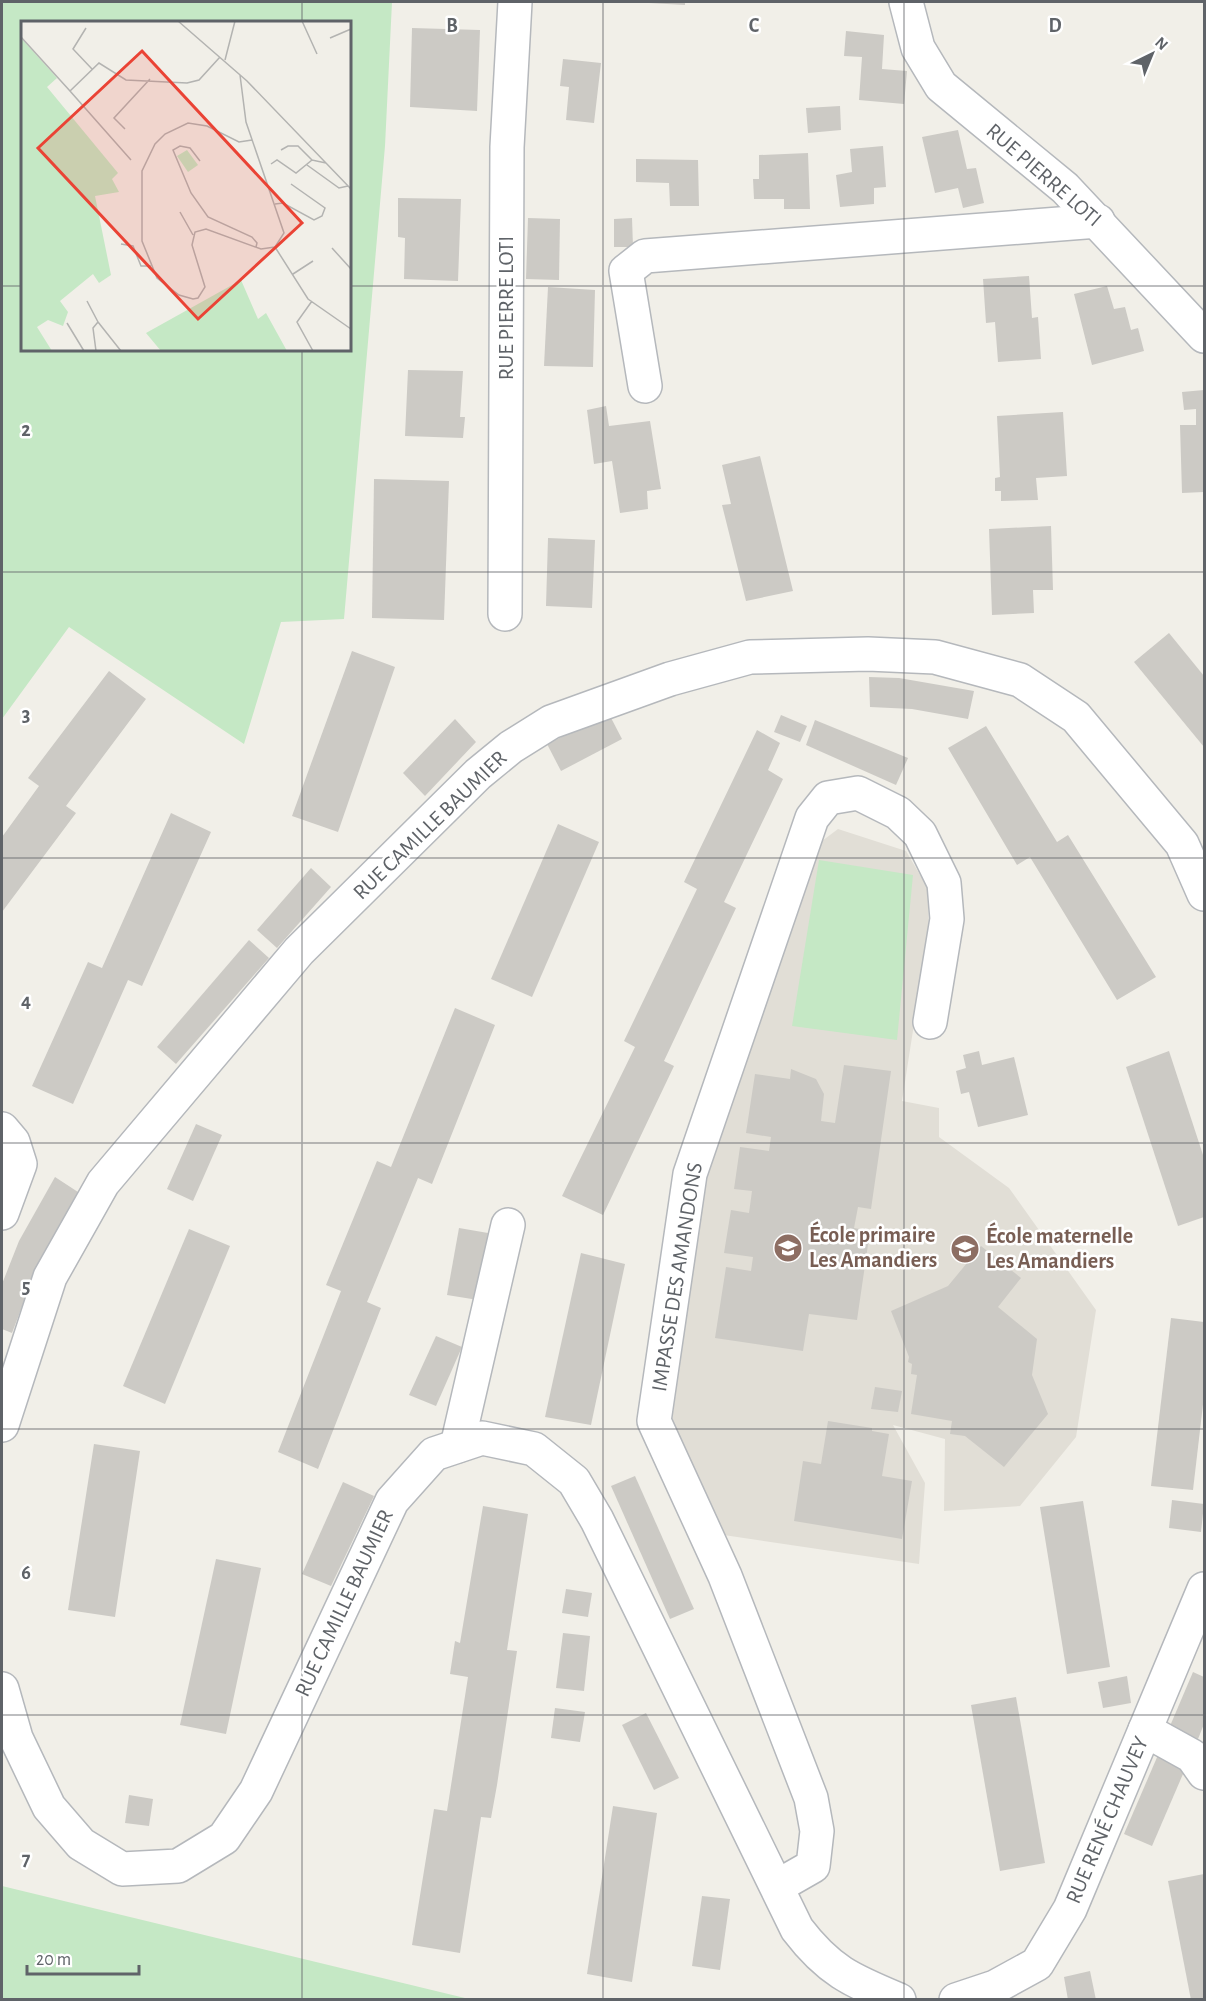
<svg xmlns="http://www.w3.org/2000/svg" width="1206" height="2001" viewBox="0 0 1206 2001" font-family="'Alegreya Sans',sans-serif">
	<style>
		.education { fill: #e1ded6 }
		.green { fill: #c5e8c5; fill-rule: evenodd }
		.building { fill: #cccac5 }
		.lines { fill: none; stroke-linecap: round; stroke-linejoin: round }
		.street-casing { stroke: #b5b8bc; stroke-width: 36 }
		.street { stroke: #fff; stroke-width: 33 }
		.grid { fill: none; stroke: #5f6368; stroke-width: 1.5; stroke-opacity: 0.55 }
		.labels { text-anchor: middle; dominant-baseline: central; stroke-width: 5; stroke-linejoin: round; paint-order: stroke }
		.street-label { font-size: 22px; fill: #5f6368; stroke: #fff }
		.education-label { font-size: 22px; font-weight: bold; fill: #785e54; stroke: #fff; text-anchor: start }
		.inset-road { fill: none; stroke: #b3b3b1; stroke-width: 1.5 }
		.view { fill: #ea4335; fill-opacity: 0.15; stroke: #ea4335; stroke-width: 3 }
		.inset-edge { fill: none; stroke: #5f6368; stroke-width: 3 }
		.grid-label { font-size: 20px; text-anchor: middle; font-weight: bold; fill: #5f6368; stroke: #fff; stroke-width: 5; stroke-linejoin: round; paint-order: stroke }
	</style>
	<rect width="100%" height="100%" fill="#f1efe8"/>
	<path class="education" d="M838 829 906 851 927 887 929 928 902 1101 939 1108V1137L1009 1188 1096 1310 1076 1437 1020 1506 944 1511 945 1439 893 1425 925 1483 919 1564 717 1534 672 1419 707 1173 818 844Z"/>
	<g class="green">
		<path d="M2 2H392L385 146 344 619 281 622 244 744 69 627 2 719ZM22 22H350V350H22Z"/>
		<path d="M819 860 913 875 897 1040 792 1026Z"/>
		<path d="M2 1886 469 1999H2Z"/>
	</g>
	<g class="building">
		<path d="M649 2H685V5L649 3Z"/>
		<path d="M412 28 480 30 477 111 410 107Z"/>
		<path d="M846 31 884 35 882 69 907 71 904 104 859 100 862 57 844 56Z"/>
		<path d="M563 59 601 63 594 123 566 120 569 87 560 86Z"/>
		<path d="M840 106 841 130 808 133 806 108Z"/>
		<path d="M958 130 967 169 976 168 984 203 963 208 958 188 935 193 922 137Z"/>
		<path d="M883 146 886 187 874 188V204L840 207 836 175 852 172 850 149Z"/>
		<path d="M808 153 810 209H784V199H754L753 179H759V155Z"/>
		<path d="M636 159 698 160 699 206H670L669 183 636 182Z"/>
		<path d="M398 198 461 199 458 281 404 279 405 238 398 237Z"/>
		<path d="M528 218 560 219 559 280 526 279Z"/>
		<path d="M632 218 633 247H614V219Z"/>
		<path d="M1029 276 1032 318 1038 317 1041 359 998 362 995 322 986 323 983 279Z"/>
		<path d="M1107 286 1114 309 1125 307 1131 330 1138 328 1144 351 1092 365 1074 294Z"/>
		<path d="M548 287 595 290 593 367 544 366Z"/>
		<path d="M408 370 463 371 460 417H465L463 438 405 436Z"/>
		<path d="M1204 390V492L1182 493 1180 425H1196V409L1184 410 1182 392Z"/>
		<path d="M606 406 609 426 650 421 661 489 647 491 648 509 620 513 612 461 594 464 587 410Z"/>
		<path d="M1063 412 1067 476 1036 478 1038 500 1001 501V491H995V478L1000 477 997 416Z"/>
		<path d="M760 456 793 591 746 601 722 505 731 504 722 465Z"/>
		<path d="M374 479 449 481 444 620 372 618Z"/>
		<path d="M1051 526 1053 590H1033L1034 613 992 615 989 529Z"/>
		<path d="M548 538 595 540 592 608 546 606Z"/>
		<path d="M1169 633 1204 676V747L1134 662Z"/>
		<path d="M352 651 395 667 338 832 292 816Z"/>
		<path d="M109 671 146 699 66 806 76 813 2 912V837L39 786 28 778Z"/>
		<path d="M869 677 899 678 974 691 968 719 912 709 870 707Z"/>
		<path d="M609 714 622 739 561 771 547 744Z"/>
		<path d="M781 715 807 726 800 742 774 732Z"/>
		<path d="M455 719 476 742 425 796 403 773Z"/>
		<path d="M815 720 908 758 896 785 806 745Z"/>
		<path d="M986 726 1057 842 1068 835 1156 977 1117 1000 1030 857 1017 865 948 748Z"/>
		<path d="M757 730 780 743 768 770 783 779 724 902 736 908 664 1061 674 1066 603 1215 562 1196 635 1047 624 1041 697 889 684 882Z"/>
		<path d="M171 813 211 832 142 986 128 980 73 1104 32 1086 88 962 102 968Z"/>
		<path d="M558 824 599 842 532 997 491 979Z"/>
		<path d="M311 868 331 887 277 948 257 930Z"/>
		<path d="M249 940 269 958 176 1064 157 1047Z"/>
		<path d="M455 1008 495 1025 432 1184 418 1178 367 1302 381 1308 318 1469 278 1452 341 1291 326 1285 377 1161 391 1167Z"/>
		<path d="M979 1051 982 1065 1014 1057 1028 1115 978 1127 969 1092 961 1094 956 1071 966 1068 963 1055Z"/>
		<path d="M1169 1051 1204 1158V1217L1178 1226 1126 1067Z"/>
		<path d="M844 1065 891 1071 871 1209 858 1207 854 1228 870 1231 857 1320 809 1314 803 1351 715 1338 726 1267 751 1271 753 1257 724 1253 731 1210 749 1213 752 1191 734 1189 740 1147 769 1151 771 1137 746 1133 755 1074 790 1079 791 1069 816 1079 824 1094 821 1121 835 1123Z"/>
		<path d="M196 1124 222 1135 193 1201 167 1189Z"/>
		<path d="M55 1177 78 1192 37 1267 12 1333 2 1329V1284L19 1241Z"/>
		<path d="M459 1228 488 1233 478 1300 447 1295Z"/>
		<path d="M189 1229 230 1246 165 1404 123 1386Z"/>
		<path d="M981 1246 1021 1278 998 1307 1037 1339 1032 1375 1048 1414 1004 1467 965 1436 950 1434 952 1421 911 1414 917 1375 911 1374 912 1364 908 1362 909 1357 891 1311 948 1286Z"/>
		<path d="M581 1253 625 1264 591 1425 545 1417Z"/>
		<path d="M1171 1318 1204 1322V1396L1193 1490 1151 1486Z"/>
		<path d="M436 1336 462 1347 436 1406 409 1395Z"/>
		<path d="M875 1387 902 1391 898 1412 871 1409Z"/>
		<path d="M828 1421 872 1428V1431L889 1434 882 1476 912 1481 902 1539 794 1521 803 1461 821 1464Z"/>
		<path d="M94 1444 140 1451 115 1617 68 1610Z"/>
		<path d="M635 1476 694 1609 670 1619 611 1486Z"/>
		<path d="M343 1482 374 1496 331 1586 302 1574Z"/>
		<path d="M1172 1500 1204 1504 1201 1532 1169 1528Z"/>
		<path d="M1083 1501 1110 1667 1067 1674 1040 1507Z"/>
		<path d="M483 1506 528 1514 507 1650 517 1651 497 1785 491 1818 481 1817 460 1953 412 1945 434 1809 447 1811 468 1677 450 1674 455 1641 460 1643Z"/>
		<path d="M216 1559 261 1568 226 1734 180 1725Z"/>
		<path d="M566 1589 592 1593 588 1617 562 1613Z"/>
		<path d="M563 1633 590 1636 584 1691 556 1688Z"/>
		<path d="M1193 1672 1204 1677V1724L1198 1739 1170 1726Z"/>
		<path d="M1127 1676 1131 1703 1103 1708 1098 1682Z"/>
		<path d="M1016 1697 1045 1863 1000 1871 971 1705Z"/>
		<path d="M555 1708 585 1712 580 1742 551 1738Z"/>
		<path d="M646 1713 679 1778 654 1790 622 1725Z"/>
		<path d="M1158 1755 1186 1767 1152 1846 1124 1834Z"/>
		<path d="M129 1795 153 1799 149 1826 125 1823Z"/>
		<path d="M613 1806 657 1813 632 1982 587 1974Z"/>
		<path d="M1204 1874V2000H1191L1168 1881Z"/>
		<path d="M702 1896 730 1899 720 1970 692 1966Z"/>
		<path d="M1090 1971 1096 2000H1068L1064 1977Z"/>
	</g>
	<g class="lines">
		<g class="street-casing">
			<g id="street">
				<path d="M906 2 918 48 941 86 1065 188 1204 336"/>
				<path d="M645 386 626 271 645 256 1098 221"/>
				<path d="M505 614 507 147 515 2"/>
				<path d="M2 1129 13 1142 20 1164 2 1213"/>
				<path d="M2 1425 50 1277 103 1183 299 951 478 774 511 747 551 722 670 679 750 657 868 654 935 657 1020 680 1076 717 1182 844 1204 894"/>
				<path d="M457 1446 508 1225"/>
				<path d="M2 1689 16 1738 49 1807 81 1844 122 1869 178 1866 224 1838 256 1791 392 1501 434 1454 482 1438 534 1449 574 1481 597 1520 797 1929C829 1971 851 1980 899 2000"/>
				<path d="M1145 1730 1192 1756 1204 1773"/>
				<path d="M778 1886 813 1866 817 1831 811 1798 725 1576 654 1421 690 1174 812 818 828 798 858 793 898 813 920 834 944 883 947 919 930 1022"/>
				<path d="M956 2000 995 1987 1037 1964 1070 1909 1204 1589"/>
			</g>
		</g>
		<use href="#street" class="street"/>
	</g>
	<path class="grid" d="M302 2V22M603 2V2000M904 2V2000M2 286H22M350 286H1204M302 350V2000M2 572H1204M2 858H1204M2 1143H1204M2 1429H1204M2 1715H1204"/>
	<defs>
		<g id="school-disc" transform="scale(1.5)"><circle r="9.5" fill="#8d6e63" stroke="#fff"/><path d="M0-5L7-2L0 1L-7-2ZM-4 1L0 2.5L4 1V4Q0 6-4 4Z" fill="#fff"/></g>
	</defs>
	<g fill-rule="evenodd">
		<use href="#school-disc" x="788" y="1248"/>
		<use href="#school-disc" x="965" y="1249"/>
	</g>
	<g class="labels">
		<g class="street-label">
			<text transform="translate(1044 175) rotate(41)">RUE PIERRE LOTI</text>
			<text transform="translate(506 308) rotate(-90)">RUE PIERRE LOTI</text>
			<text transform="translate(430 825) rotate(-44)">RUE CAMILLE BAUMIER</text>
			<text transform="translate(677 1277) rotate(-81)">IMPASSE DES AMANDONS</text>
			<text transform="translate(344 1603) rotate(-65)">RUE CAMILLE BAUMIER</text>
			<text transform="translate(1107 1820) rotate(-67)">RUE RENÉ CHAUVEY</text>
		</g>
		<g class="education-label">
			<text x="809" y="1235">École primaire<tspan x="809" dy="25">Les Amandiers</tspan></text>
			<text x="986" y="1236">École maternelle<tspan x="986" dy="25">Les Amandiers</tspan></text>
		</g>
	</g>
	<g transform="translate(21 21)">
		<rect width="330" height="330" fill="#f1efe8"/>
		<path d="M0 17 36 57 26 66 97 152 91 158 98 171 74 175 90 254 78 262 72 253 39 280 47 291 42 305 27 299 16 306 31 330H0ZM166 129 177 144 167 151 156 135ZM220 259 237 298 245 292 266 330H140L125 312Z" fill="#c5e8c5"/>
		<path class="inset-road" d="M157 0 226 60 330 168M281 0 296 33M65 7 52 28 71 48M0 16 49 70M309 17 330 8M204 39 214 0M219 54 225 101 263 212 254 226M104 108 93 97 129 58M231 119 218 121 186 105 167 102 144 113 134 123 121 150V220L136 257 158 274 172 278 177 277 184 266 171 224 174 211 185 208 240 228 254 226M260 129 267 125H277L291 139M110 139 49 70 78 42 105 59 166 62 178 59 199 36M179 140 169 127 159 125 152 129 170 172 187 196 231 216 236 222 235 226M250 143 256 139 275 152 291 139 305 142M286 144 318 167 327 165M254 183 262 182 293 199 301 195 304 187 270 163M159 191 172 214M100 223 112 225 120 245H130M254 226 287 278 330 308M311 227 330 248M272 253 292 240M66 280 77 301M291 280 276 301 292 330M46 302 63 330M75 330 72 307 77 301 100 330"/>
		<path class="view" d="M121 30 281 202 177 298 17 127Z"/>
		<rect width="330" height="330" class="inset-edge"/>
	</g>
	<g class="grid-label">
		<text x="452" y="32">B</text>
		<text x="754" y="32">C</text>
		<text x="1055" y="32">D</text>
		<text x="26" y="436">2</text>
		<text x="26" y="721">3</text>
		<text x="26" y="1007">4</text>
		<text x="26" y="1293">5</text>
		<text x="26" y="1579">6</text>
		<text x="26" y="1865">7</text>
	</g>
	<rect width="1206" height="2001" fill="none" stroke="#5f6368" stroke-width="6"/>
	<g transform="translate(1152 54) rotate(43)" stroke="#ffffff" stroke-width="4.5" paint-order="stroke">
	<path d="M0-4.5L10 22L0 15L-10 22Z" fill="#5f6368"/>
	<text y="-9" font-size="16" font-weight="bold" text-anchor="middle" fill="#5f6368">N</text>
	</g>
	<path d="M27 1965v9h112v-9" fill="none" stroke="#5f6368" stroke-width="3"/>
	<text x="36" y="1965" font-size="18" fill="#5f6368" stroke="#ffffff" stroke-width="4.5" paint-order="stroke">20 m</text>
</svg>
